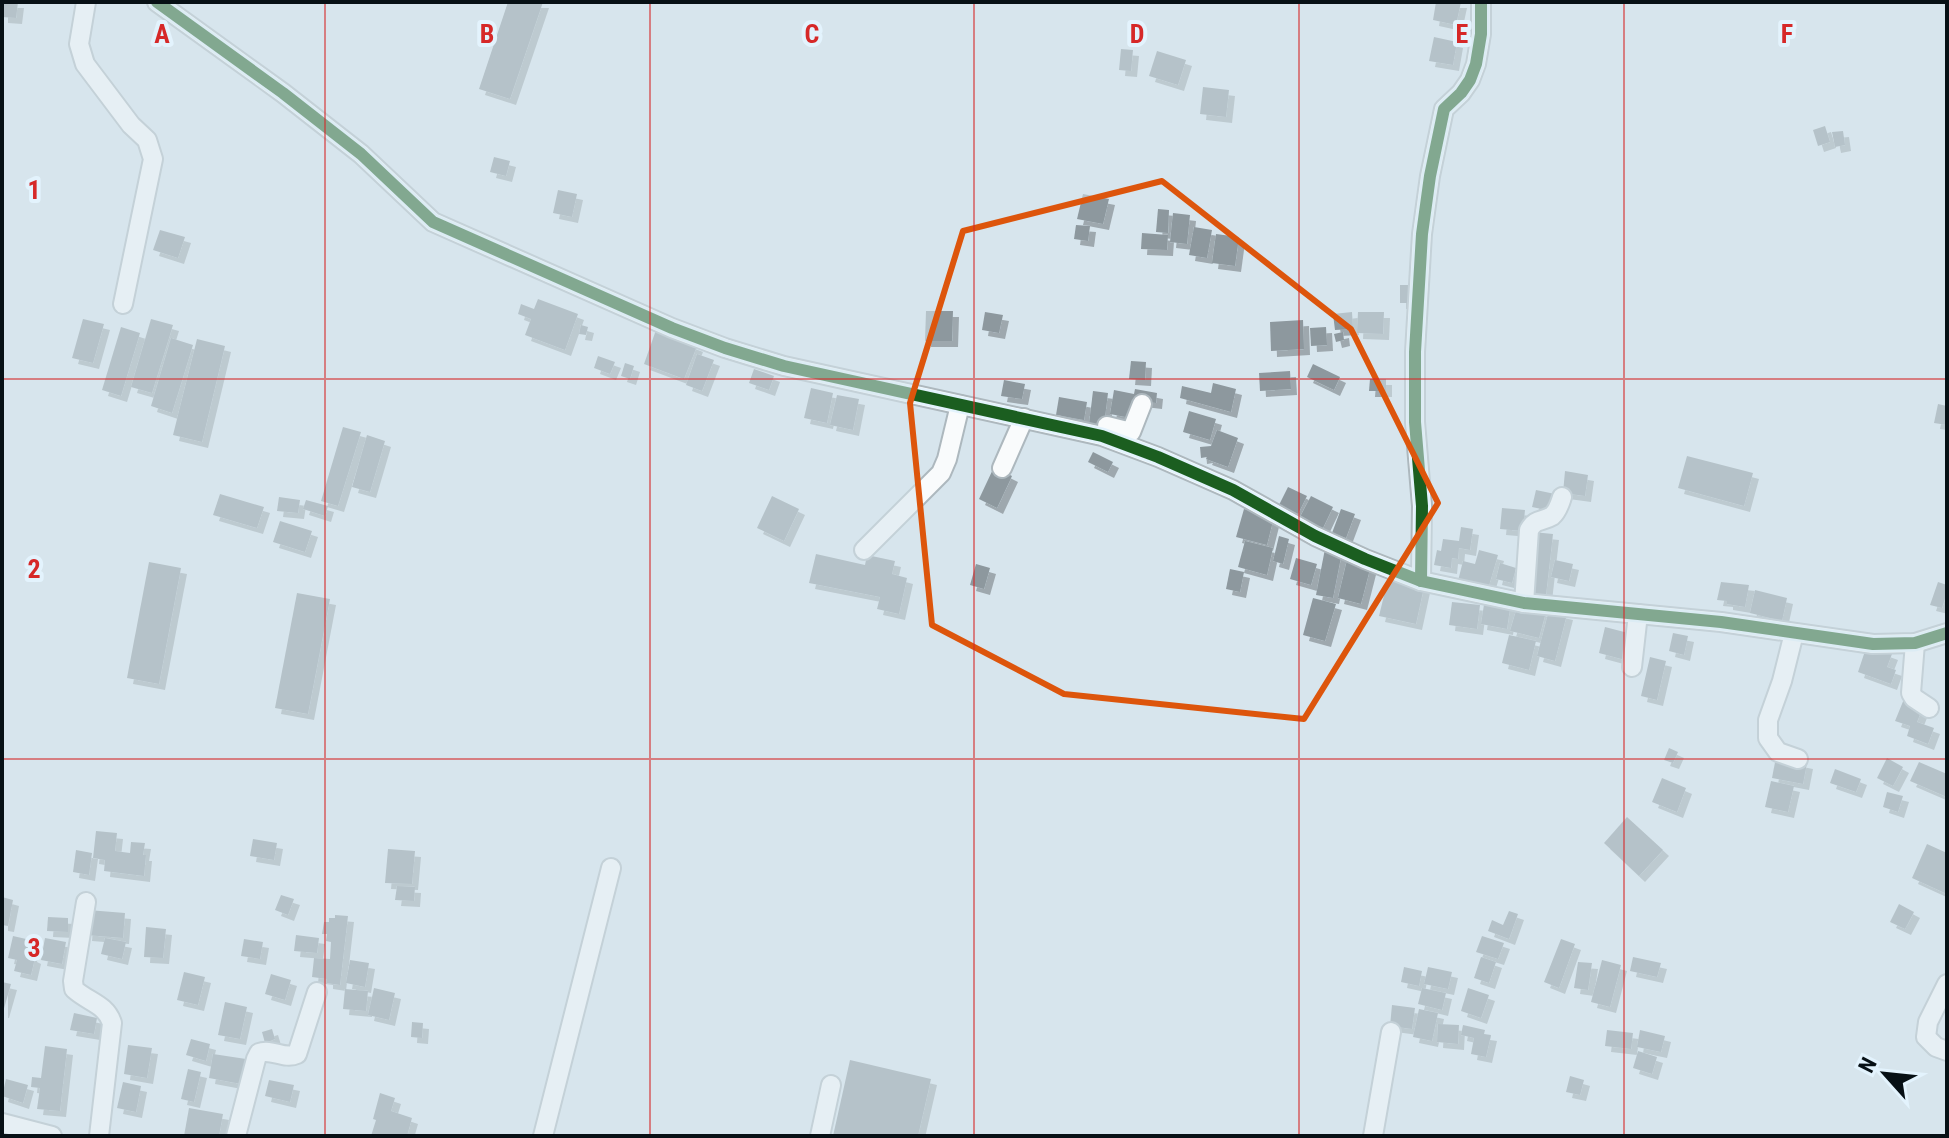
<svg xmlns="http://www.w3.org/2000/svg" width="1949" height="1138" viewBox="0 0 1949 1138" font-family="'Roboto Condensed',sans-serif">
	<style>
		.building { fill: #8d989e; filter: url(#shadow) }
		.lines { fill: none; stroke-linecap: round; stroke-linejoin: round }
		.minor-casing { stroke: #adb8be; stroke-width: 22 }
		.minor { stroke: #f9fbfc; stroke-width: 18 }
		.cycleway-casing { stroke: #e3f3fd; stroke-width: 17 }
		.cycleway { stroke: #1b5e20; stroke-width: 12 }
		.marked { fill: none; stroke: #dd550c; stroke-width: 6; stroke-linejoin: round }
		.grid { fill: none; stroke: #d62828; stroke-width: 2; stroke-opacity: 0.55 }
		.grid-label { font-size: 26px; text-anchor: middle; font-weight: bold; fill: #d62828; stroke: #e3f3fd; stroke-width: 8; stroke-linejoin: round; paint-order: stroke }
	</style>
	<defs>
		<filter id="shadow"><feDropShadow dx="6" dy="6" stdDeviation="0" flood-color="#0004"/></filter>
	</defs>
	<rect width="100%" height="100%" fill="#d7e5ed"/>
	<g class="building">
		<path d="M2 2H18L16 18 2 17Z"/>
		<path d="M508 2H543L510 99 479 89Z"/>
		<path d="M1436 2H1461L1456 25 1433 20Z"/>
		<path d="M1434 37 1457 42 1453 65 1429 61Z"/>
		<path d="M1121 49 1133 50 1131 71 1119 70Z"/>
		<path d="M1157 51 1186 60 1178 85 1149 76Z"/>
		<path d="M1203 87 1229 90 1226 117 1200 114Z"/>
		<path d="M1825 126 1830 142 1818 146 1813 130Z"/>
		<path d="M1843 131 1845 145 1835 147 1832 132Z"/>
		<path d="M494 157 510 161 506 176 490 172Z"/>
		<path d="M558 190 577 194 572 217 553 213Z"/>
		<path d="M1083 194 1109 199 1103 224 1077 219Z"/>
		<path d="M1158 209 1169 210 1168 233 1156 232Z"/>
		<path d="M1173 213 1190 215 1187 244 1170 242Z"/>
		<path d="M1076 225 1090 226 1088 241 1074 239Z"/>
		<path d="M1194 227 1212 230 1207 258 1189 255Z"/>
		<path d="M160 230 185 237 178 258 153 250Z"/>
		<path d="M1142 233 1168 235 1167 250 1141 249Z"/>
		<path d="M1216 234 1239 237 1235 266 1212 263Z"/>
		<rect x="1400" y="285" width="15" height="18"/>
		<path d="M538 299 578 314 565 350 525 335 531 319 518 314 521 304 534 309Z"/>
		<path d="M926 311H953L952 341H925Z"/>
		<path d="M985 312 1003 315 999 333 982 330Z"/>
		<path d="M1352 312 1353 329 1335 330 1333 314Z"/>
		<path d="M1358 312H1384L1383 334 1357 333Z"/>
		<path d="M83 319 104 324 93 363 72 358Z"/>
		<path d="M151 319 173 325 152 393 131 387Z"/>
		<path d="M1303 320 1304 349 1271 351 1270 322Z"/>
		<path d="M581 325 588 327 586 335 579 334Z"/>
		<path d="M121 327 140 333 121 396 102 390Z"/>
		<path d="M1326 327 1327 345 1311 346 1310 328Z"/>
		<path d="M656 330 697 346 684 379 644 364Z"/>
		<path d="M1343 332 1344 340 1336 342 1334 334Z"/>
		<path d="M171 338 193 345 172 413 151 406Z"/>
		<path d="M197 339 225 346 202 442 173 435Z"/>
		<path d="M697 354 714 360 702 391 686 385Z"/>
		<path d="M598 356 615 362 610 374 594 368Z"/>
		<path d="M1131 361 1146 362 1145 380 1129 379Z"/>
		<path d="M625 363 634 366 630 379 621 376Z"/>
		<path d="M1313 364 1340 377 1334 390 1307 377Z"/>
		<path d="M754 369 774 376 769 390 749 383Z"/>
		<path d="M1290 371 1291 389 1260 391 1259 373Z"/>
		<path d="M1370 379H1386V391H1369Z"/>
		<path d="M1004 380 1025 384 1022 399 1001 396Z"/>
		<path d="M1213 383 1236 389 1231 412 1180 398 1182 386 1211 393Z"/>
		<path d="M811 388 833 393 827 423 804 418Z"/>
		<path d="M1135 389 1157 393 1156 403 1139 401 1136 419 1110 414 1114 390 1134 394Z"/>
		<path d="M1093 391 1108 393 1104 425 1089 424Z"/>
		<path d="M837 395 859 399 853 430 830 425Z"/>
		<path d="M1059 397 1087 402 1084 420 1056 415Z"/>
		<path d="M1938 404 1947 406V425L1934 423Z"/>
		<path d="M1189 411 1216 419 1210 440 1183 432Z"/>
		<path d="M343 427 361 432 338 506 321 501Z"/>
		<path d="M1217 430 1238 438 1228 467 1206 459 1207 457 1201 458 1200 447 1211 446Z"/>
		<path d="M367 435 385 441 370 492 352 487Z"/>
		<path d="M1093 452 1113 462 1108 472 1088 462Z"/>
		<path d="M1687 456 1753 473 1744 506 1678 488Z"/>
		<path d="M994 467 1012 476 997 508 979 499Z"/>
		<path d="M1565 471 1588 475 1585 496 1563 493Z"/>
		<path d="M1288 487 1307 496 1298 514 1279 505Z"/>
		<path d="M1536 490 1555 494 1551 511 1532 507Z"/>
		<path d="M220 494 264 507 257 528 213 515Z"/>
		<path d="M772 496 799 509 784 541 757 528Z"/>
		<path d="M1311 496 1333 507 1322 530 1299 519Z"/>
		<path d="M279 497 300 500 298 513 277 511Z"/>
		<path d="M306 500 328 506 325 516 303 509Z"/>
		<path d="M1502 508 1525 510 1523 531 1500 529Z"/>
		<path d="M1244 509 1274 517 1267 545 1236 537Z"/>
		<path d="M1341 509 1355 514 1346 538 1332 533Z"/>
		<path d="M280 521 312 531 305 552 273 542Z"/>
		<path d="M1461 527 1473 529 1470 550 1459 548 1458 559 1452 558 1451 568 1434 565 1437 550 1441 551 1443 539 1459 541Z"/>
		<path d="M1533 532 1553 534 1546 595 1525 593Z"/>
		<path d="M1279 536 1289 539 1283 564 1273 561Z"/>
		<path d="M1245 541 1273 548 1267 575 1238 567Z"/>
		<path d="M1325 549 1342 552 1333 598 1316 595Z"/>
		<path d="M1479 550 1498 555 1488 589 1458 581 1463 561 1475 564Z"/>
		<path d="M816 554 865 565 867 555 895 561 892 574 907 578 899 614 877 609 880 597 809 583Z"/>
		<path d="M1296 558 1317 564 1311 585 1290 579Z"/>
		<path d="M1347 560 1371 565 1361 604 1338 598Z"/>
		<path d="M1555 560 1573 564 1569 581 1551 577Z"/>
		<path d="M149 562 181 568 159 684 127 678Z"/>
		<path d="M1500 563 1516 568 1512 583 1496 579Z"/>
		<path d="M976 564 990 568 984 589 970 585Z"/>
		<path d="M1230 569 1244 572 1240 592 1226 589Z"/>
		<path d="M1388 579 1424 587 1416 624 1379 616Z"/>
		<path d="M1721 582 1749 585 1745 607 1727 604V601L1717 600Z"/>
		<path d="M1938 582 1947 585V592L1942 608 1930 605Z"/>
		<path d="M1755 590 1787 598 1782 621 1750 613Z"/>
		<path d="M297 593 330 599 308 714 275 708Z"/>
		<path d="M1313 598 1336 604 1325 641 1303 635Z"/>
		<path d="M1485 598 1511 602 1507 629 1481 624Z"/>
		<path d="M1452 602 1480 605 1477 629 1449 625Z"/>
		<path d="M1518 604 1546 612 1539 638 1510 631Z"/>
		<path d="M1549 610 1567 614 1555 661 1537 656Z"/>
		<path d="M1605 627 1632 634 1625 660 1599 653Z"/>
		<path d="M1673 633 1688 636 1684 655 1669 651Z"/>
		<path d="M1509 635 1536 641 1529 670 1502 663Z"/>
		<path d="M1867 645 1892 654 1887 667 1896 670 1891 684 1858 672Z"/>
		<path d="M1650 657 1666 661 1657 700 1641 696Z"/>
		<path d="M1904 699 1923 707 1917 722 1934 728 1928 744 1907 736 1910 726 1895 721Z"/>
		<path d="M1669 748 1678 752 1673 763 1664 760Z"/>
		<path d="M1776 757 1807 763 1803 784 1772 778Z"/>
		<path d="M1887 758 1903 767 1893 786 1877 778Z"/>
		<path d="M1919 762 1947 774V797L1910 781Z"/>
		<path d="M1835 769 1861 779 1856 792 1830 783Z"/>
		<path d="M1662 778 1686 788 1677 812 1652 802Z"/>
		<path d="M1771 781 1794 786 1788 812 1765 807Z"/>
		<path d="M1887 792 1903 796 1898 812 1883 807Z"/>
		<path d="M1627 817 1663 850 1639 876 1604 843Z"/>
		<path d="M96 831 117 833 115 851 130 853 131 842 145 843 143 855H146L144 876 104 871 105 860 93 858Z"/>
		<path d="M253 839 277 843 274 860 250 856Z"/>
		<path d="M1927 844 1947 853V894L1912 878Z"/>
		<path d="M388 849 415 851 412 884 385 883Z"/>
		<path d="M76 850 92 853 89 875 73 872Z"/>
		<path d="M397 886 415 887 414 901 395 900Z"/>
		<path d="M281 895 294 899 288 915 275 910Z"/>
		<path d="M2 897 13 900 8 926 2 925Z"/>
		<path d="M1899 904 1914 912 1905 929 1890 922Z"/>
		<path d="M88 910 125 913 123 938 86 935Z"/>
		<path d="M1509 911 1518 914 1509 939 1488 931 1492 920 1503 925Z"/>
		<path d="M335 915 348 916 340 985 327 983V979L312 977 314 958 330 959 331 942 326 941 327 934H322L324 922H329V918H335Z"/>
		<path d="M48 917 68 918V932L47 931Z"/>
		<path d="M146 927 166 929 163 958 144 957Z"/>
		<path d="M296 935 319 938 317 953 294 951Z"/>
		<path d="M13 936 35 941 31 956 35 958 31 975 14 971 17 960 8 958Z"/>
		<path d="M1482 936 1504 943 1498 959 1476 952Z"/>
		<path d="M45 938 66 942 62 964 41 960Z"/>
		<path d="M105 938 126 942 122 959 101 954Z"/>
		<path d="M244 939 263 942 260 959 241 956Z"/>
		<path d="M1561 939 1575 944 1559 988 1544 982Z"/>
		<path d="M1481 957 1496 962 1489 983 1474 978Z"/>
		<path d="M1633 957 1661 963 1657 977 1630 971Z"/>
		<path d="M350 960 369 963 365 987 346 983Z"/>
		<path d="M1602 960 1621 965 1610 1007 1591 1002Z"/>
		<path d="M1578 962 1592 963 1588 990 1574 988Z"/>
		<path d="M1404 967 1422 971 1419 986 1401 982Z"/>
		<path d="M1428 967 1452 972 1448 989 1424 984Z"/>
		<path d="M184 972 205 977 198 1005 177 1000Z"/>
		<path d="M271 974 291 980 285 1000 265 994Z"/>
		<path d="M2 982 11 984 3 1012H2Z"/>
		<path d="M374 988 395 993 389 1020 368 1015Z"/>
		<path d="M1422 988 1446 993 1442 1010 1418 1004Z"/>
		<path d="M1468 988 1489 995 1481 1018 1461 1011Z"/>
		<path d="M345 989 368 991 366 1011 343 1009Z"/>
		<path d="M225 1002 247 1007 240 1039 218 1035Z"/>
		<path d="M1392 1005 1415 1008 1412 1029 1390 1026Z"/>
		<path d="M1419 1009 1438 1013 1432 1041 1413 1037Z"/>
		<path d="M74 1013 97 1018 94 1034 70 1030Z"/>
		<path d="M412 1022 423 1023 422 1038 411 1037Z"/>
		<path d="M1438 1024 1459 1025 1458 1044 1437 1042Z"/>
		<path d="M1463 1025 1485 1030 1484 1034 1491 1035 1486 1057 1471 1054 1474 1038 1461 1035Z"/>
		<path d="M272 1029 275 1039 265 1043 262 1032Z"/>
		<path d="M1607 1030 1633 1033 1631 1049 1605 1046Z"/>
		<path d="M1640 1030 1665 1036 1661 1052 1637 1047Z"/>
		<path d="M191 1039 210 1044 206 1061 186 1055Z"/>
		<path d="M128 1045 152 1048 147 1078 124 1074Z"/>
		<path d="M45 1046 67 1049 60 1111 37 1109 40 1088 31 1087 32 1077 41 1078Z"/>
		<path d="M1638 1051 1657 1057 1652 1074 1633 1068Z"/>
		<path d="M213 1054 246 1059 241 1084 209 1078Z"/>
		<path d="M850 1060 931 1079 918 1136H833Z"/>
		<path d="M188 1069 201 1072 194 1102 181 1099Z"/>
		<path d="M1570 1076 1584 1080 1580 1095 1566 1092Z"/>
		<path d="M6 1079 28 1085 23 1103 2 1096Z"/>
		<path d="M269 1080 294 1085 290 1102 265 1096Z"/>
		<path d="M123 1082 141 1086 136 1112 117 1108Z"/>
		<path d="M380 1093 395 1098 391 1111 412 1118 407 1136H371L376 1120 373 1119Z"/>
		<path d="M189 1108 223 1114 219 1136H184Z"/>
	</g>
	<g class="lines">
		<g class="minor-casing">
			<g id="minor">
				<path d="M86 2 79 44 85 64 131 125 147 140 153 159 123 304"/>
				<path d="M157 2 283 93 361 154 433 222 672 328 725 348 784 366 1102 436 1158 457 1233 490 1315 536 1365 559 1421 581 1524 603 1721 622 1873 644 1915 643 1947 633"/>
				<path d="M1107 426 1131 432 1142 404"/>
				<path d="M1002 468 1024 418"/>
				<path d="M864 550 941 473 947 459 960 405"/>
				<path d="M1421 581 1422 506 1415 422V352L1422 234 1430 176 1444 109 1461 93 1470 80 1476 64 1481 34V2"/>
				<path d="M1524 603 1529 530C1536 518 1542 522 1552 516 1558 511 1560 503 1562 497"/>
				<path d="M1794 633 1782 681 1768 720V738L1778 752 1798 759"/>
				<path d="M1915 643 1911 693 1914 698 1929 708"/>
				<path d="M1632 667 1638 614"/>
				<path d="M86 902 73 981 74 989C88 1002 106 1004 112 1023L99 1136"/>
				<path d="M1947 984 1928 1022 1926 1037 1936 1047 1947 1051"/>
				<path d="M2 1123 52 1136"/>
				<path d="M236 1136 256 1059 259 1053C272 1048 284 1060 297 1054L317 992"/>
				<path d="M543 1136 611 868"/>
				<path d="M820 1136 831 1085"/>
				<path d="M1373 1136 1391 1032"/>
			</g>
		</g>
		<use href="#minor" class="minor"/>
		<g class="cycleway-casing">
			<g id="cycleway">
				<path d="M157 2 283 93 361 154 433 222 672 328 725 348 784 366 1102 436 1158 457 1233 490 1315 536 1365 559 1421 581 1524 603 1721 622 1873 644 1915 643 1947 633"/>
				<path d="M1421 581 1422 506 1415 422V352L1422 234 1430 176 1444 109 1461 93 1470 80 1476 64 1481 34V2"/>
			</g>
		</g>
		<use href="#cycleway" class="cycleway"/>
	</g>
	<path d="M0 0H1949V1138H0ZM1162 181 1351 329 1438 503 1304 719 1064 694 932 625 910 403 963 231Z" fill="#d7e5ed" fill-opacity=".55" fill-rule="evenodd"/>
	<path class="marked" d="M1162 181 1351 329 1438 503 1304 719 1064 694 932 625 910 403 963 231Z"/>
	<path class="grid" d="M325 2V1136M650 2V1136M974 2V1136M1299 2V1136M1624 2V1136M2 379H1947M2 759H1947"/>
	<g class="grid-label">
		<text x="162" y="43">A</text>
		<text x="487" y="43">B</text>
		<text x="812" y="43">C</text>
		<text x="1137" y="43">D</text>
		<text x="1462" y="43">E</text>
		<text x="1787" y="43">F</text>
		<text x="34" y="199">1</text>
		<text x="34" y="578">2</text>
		<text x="34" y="957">3</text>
	</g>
	<rect width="1949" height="1138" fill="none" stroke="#071015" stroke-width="8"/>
	<g transform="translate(1885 1074) rotate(297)" stroke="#e3f3fd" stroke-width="6" paint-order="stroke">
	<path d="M0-6L14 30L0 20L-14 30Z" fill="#071015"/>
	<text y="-12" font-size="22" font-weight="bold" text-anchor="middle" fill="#071015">N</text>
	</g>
</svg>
